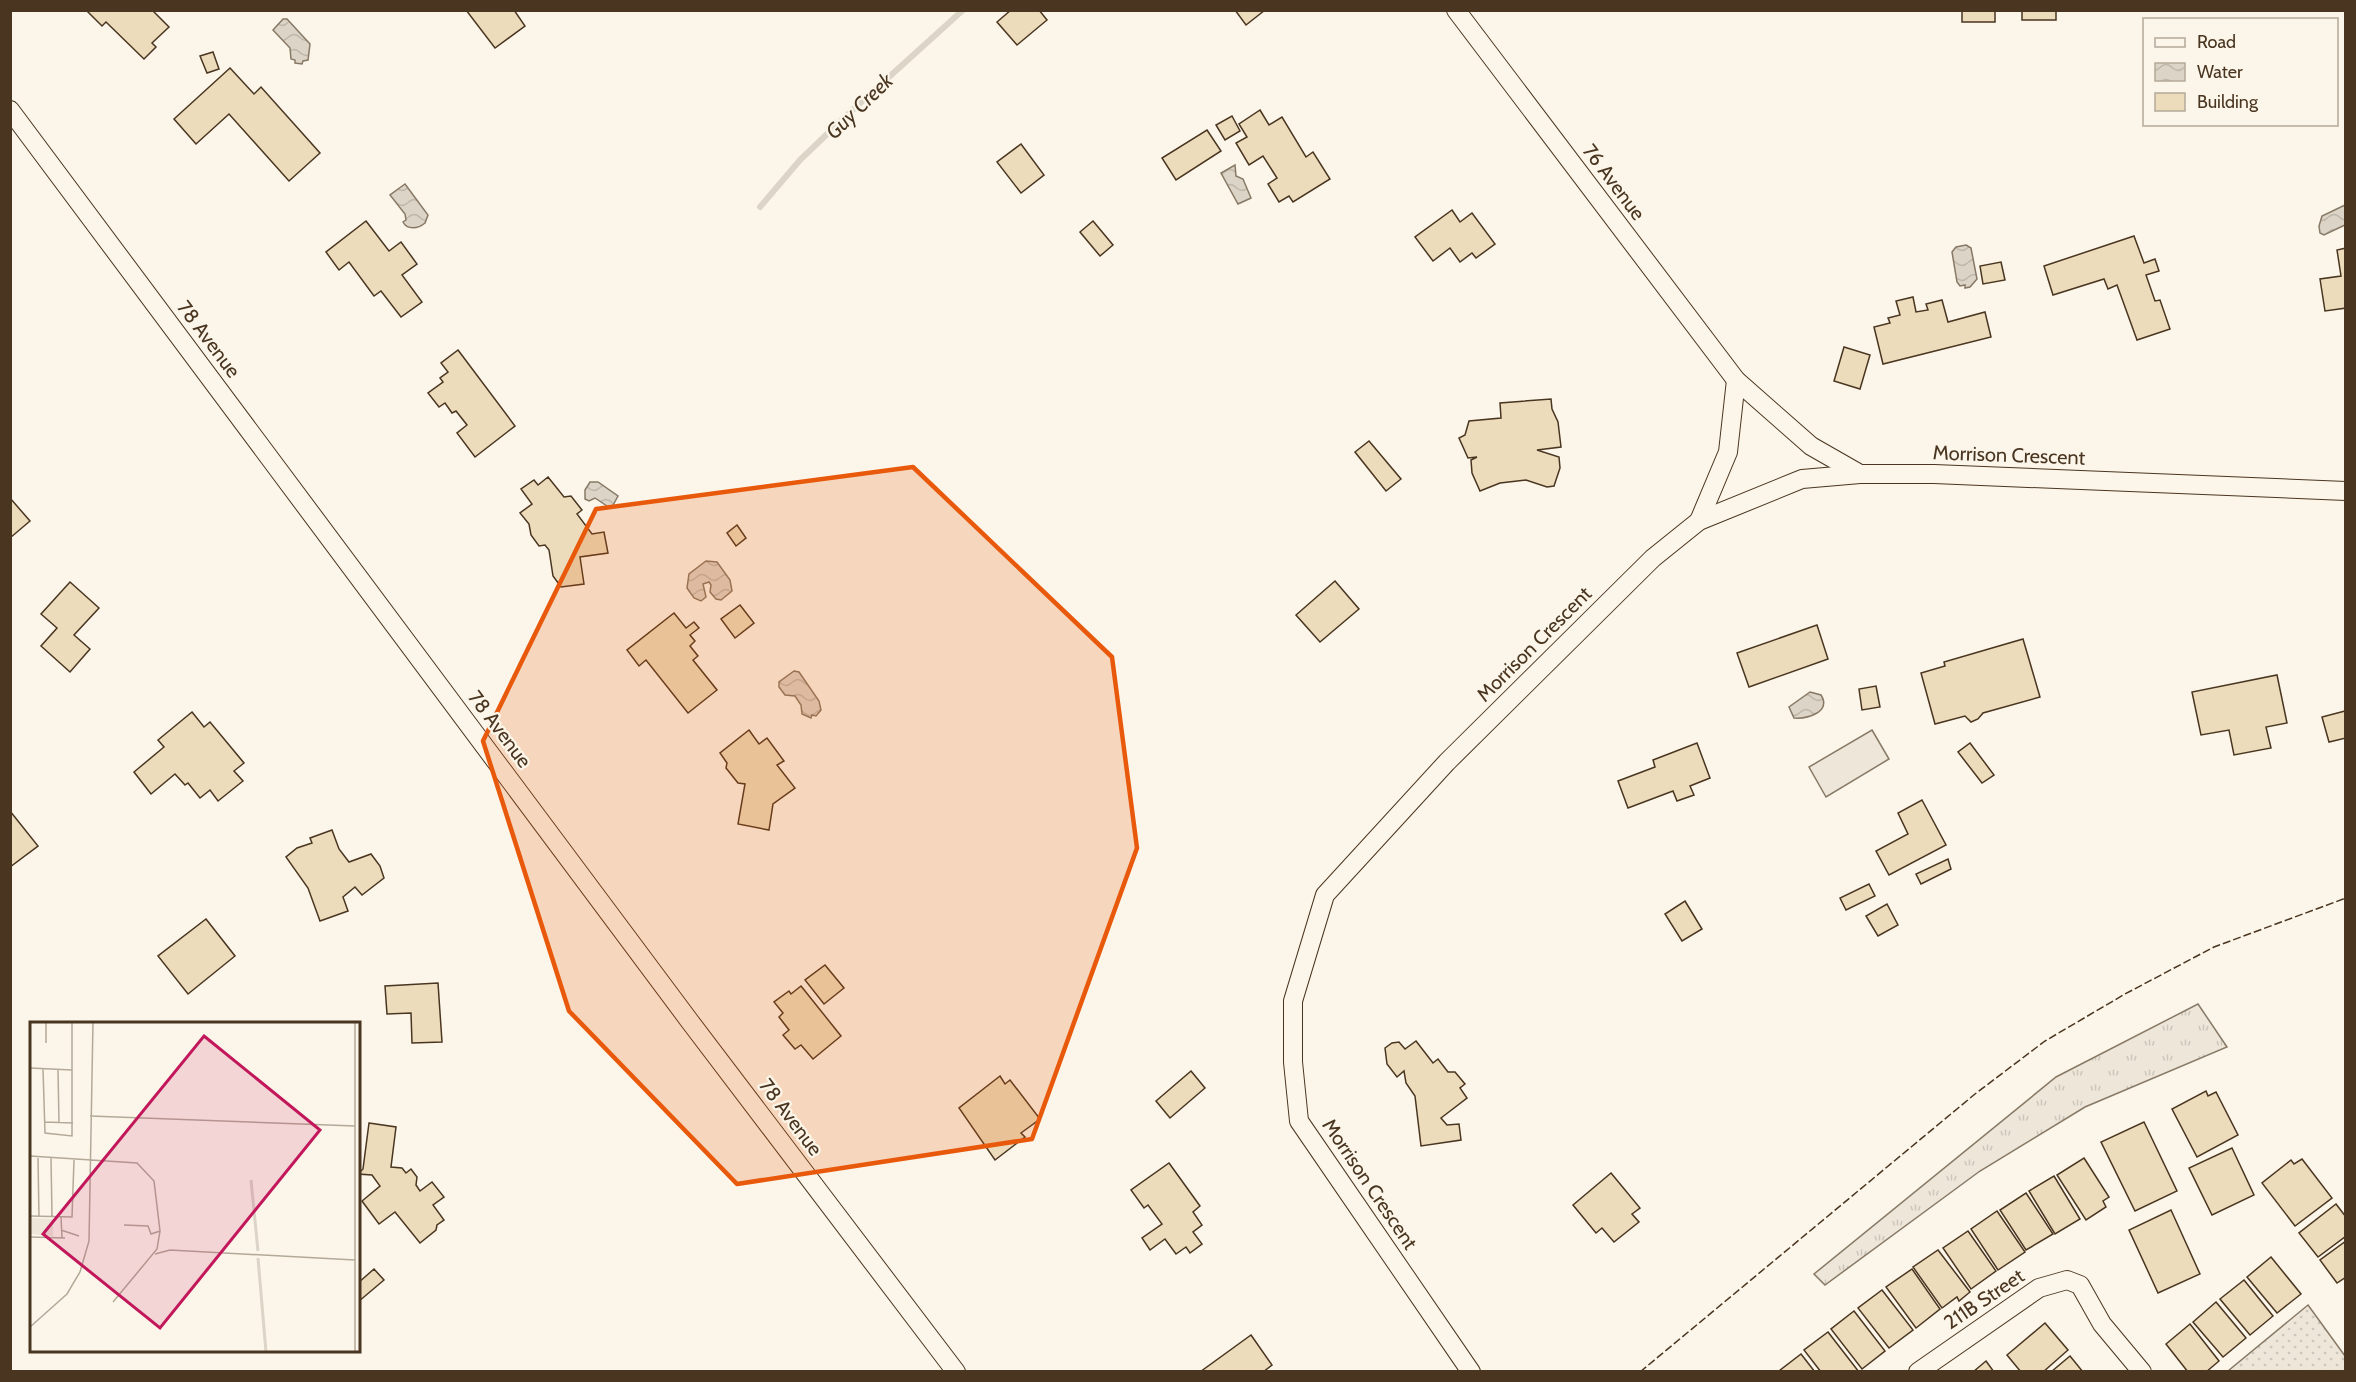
<svg xmlns="http://www.w3.org/2000/svg" width="2356" height="1382" viewBox="0 0 2356 1382" font-family="Cabin,sans-serif">
	<style>
		.grass { fill: url(#grass-tufts); stroke: #887966; stroke-width: 1.5 }
		.park { fill: url(#park-dots); stroke: #887966; stroke-width: 1.5 }
		.garden { fill: #ede6d9; stroke: #887966; stroke-width: 1.5 }
		.water { fill: url(#water-waves); stroke: #887966; stroke-width: 1.5 }
		.lines { fill: none; stroke-linecap: round; stroke-linejoin: round }
		.stream { stroke: #dcd4c6; stroke-width: 6 }
		.building { fill: #ecdcbc; stroke: #4a3520; stroke-width: 1.5 }
		.street-casing { stroke: #4a3520; stroke-width: 20 }
		.street { stroke: #fbf6e9; stroke-width: 18 }
		.fence { stroke: #4a3520; stroke-width: 1.5; stroke-dasharray: 8 3; stroke-linecap: butt }
		.marked { fill: #e8590c; fill-opacity: 0.2; stroke: #e8590c; stroke-width: 4.5; stroke-linejoin: round }
		.labels { text-anchor: middle; dominant-baseline: central; stroke-width: 4.5; stroke-linejoin: round; paint-order: stroke }
		.street-label { font-size: 20px; fill: #4a3520; stroke: #fbf6e9 }
		.water-label { font-size: 21px; font-style: italic; fill: #4a3520; stroke: #fbf6e9 }
		.inset-river { fill: none; stroke: #dcd4c6; stroke-width: 3 }
		.inset-road { fill: none; stroke: #b4a999; stroke-width: 1.5 }
		.view { fill: #c2185b; fill-opacity: 0.15; stroke: #c2185b; stroke-width: 3 }
		.inset-edge { fill: none; stroke: #4a3520; stroke-width: 3 }
	</style>
	<defs>
		<pattern id="grass-tufts" width="24" height="20" patternUnits="userSpaceOnUse" patternTransform="scale(1.5)"><rect width="24" height="20" fill="#ede6d9"/><path d="M3 7l-1-3M5 7V3M7 7l1-3M15 17l-1-3M17 17v-4M19 17l1-3" fill="none" stroke="#cdc6ba"/></pattern>
		<pattern id="park-dots" width="8" height="8" patternUnits="userSpaceOnUse" patternTransform="scale(1.5)"><rect width="8" height="8" fill="#ede6d9"/><path d="M2 2h.1M6 6h.1" fill="none" stroke="#cdc6ba" stroke-width="1.8" stroke-linecap="round"/></pattern>
		<pattern id="water-waves" width="16" height="10" patternUnits="userSpaceOnUse" patternTransform="scale(1.5)"><rect width="16" height="10" fill="#dcd4c6"/><path d="M0 5q4-4 8 0t8 0" fill="none" stroke="#beb7aa"/></pattern>
	</defs>
	<rect width="100%" height="100%" fill="#fbf6e9"/>
	<path class="grass" d="M2198 1004 2227 1047 2085 1107 1980 1171 1825 1285 1814 1274 2056 1077Z"/>
	<path class="park" d="M2308 1305 2345 1356V1371H2228Z"/>
	<path class="garden" d="M1872 730 1889 759 1826 797 1809 767Z"/>
	<g class="water">
		<path d="M283 19H287L310 44 308 60 303 61 302 64 295 63V60L291 59 290 48 273 30Z"/>
		<path d="M1235 165 1236 176 1243 179 1251 198 1238 204 1221 173Z"/>
		<path d="M405 184 428 215 425 223C418 229 407 230 403 222L406 220 405 214 390 195Z"/>
		<path d="M2345 205V225L2324 235 2320 233 2319 226 2322 216Z"/>
		<path d="M1966 245 1971 248 1977 279 1970 287 1965 288V285L1960 286 1957 282 1952 252 1956 247Z"/>
		<path d="M590 482H598L618 496 612 507 610 508 595 498 589 501 585 499V490Z"/>
		<path d="M706 561 717 562 730 580 732 591 721 600 716 599 710 592 711 585 709 582 703 584 706 597 701 601 694 598 687 588 689 574Z"/>
		<path d="M794 671 799 672 819 701 821 710 816 716 812 715 811 718 802 714 801 705 795 696 785 695 779 687V682Z"/>
		<path d="M1810 692 1821 695C1832 712 1807 719 1794 718L1789 707Z"/>
	</g>
	<g class="lines">
		<path class="stream" d="M760 207 800 160 847 115 963 10"/>
	</g>
	<g class="building">
		<path d="M86 10H152L169 27 152 43 156 47 144 59 106 22 102 26Z"/>
		<path d="M466 10H514L525 26 495 48Z"/>
		<path d="M1011 10H1039L1047 20 1017 45 997 22Z"/>
		<path d="M1235 10H1265L1246 25Z"/>
		<rect x="1962" y="10" width="33" height="12"/>
		<rect x="2022" y="10" width="34" height="10"/>
		<path d="M213 52 219 69 207 73 200 56Z"/>
		<path d="M230 68 254 94 261 87 320 153 289 181 229 114 196 144 174 119Z"/>
		<path d="M1260 110 1269 125 1282 117 1306 157 1313 152 1330 179 1293 202 1289 196 1279 202 1268 184 1277 178 1263 156 1249 165 1236 143 1247 137 1239 124Z"/>
		<path d="M1232 116 1240 131 1225 140 1216 125Z"/>
		<path d="M1207 130 1221 151 1176 180 1162 158Z"/>
		<path d="M1021 144 1044 175 1021 193 997 162Z"/>
		<path d="M1452 210 1460 222 1472 213 1495 244 1476 258 1472 253 1460 262 1450 248 1433 261 1415 237Z"/>
		<path d="M366 221 389 251 401 242 417 264 402 275 422 302 401 317 381 291 374 296 349 262 339 270 326 252Z"/>
		<path d="M1093 221 1113 245 1100 256 1080 232Z"/>
		<path d="M2134 236 2144 263 2155 259 2159 271 2146 275 2155 301 2160 300 2170 329 2137 340 2117 285 2108 289 2104 279 2053 295 2044 266Z"/>
		<path d="M2346 248V308L2325 311 2320 279 2341 276 2337 250Z"/>
		<path d="M2001 262 2005 280 1983 284 1980 266Z"/>
		<path d="M1913 297 1916 312 1928 310 1926 304 1942 300 1948 322 1985 312 1991 337 1883 364 1874 327 1890 323 1888 318 1900 315 1896 301Z"/>
		<path d="M1844 347 1870 355 1860 389 1834 381Z"/>
		<path d="M458 350 515 426 475 457 457 433 467 425 456 411 452 413 445 403 439 407 428 393 443 382 440 378 448 372 441 363Z"/>
		<path d="M1551 399 1552 409 1558 422 1561 447 1537 450 1559 457 1560 468 1554 486 1547 487 1526 480 1500 483 1480 491 1472 473 1471 460 1477 457 1468 458 1459 438 1465 435 1469 421 1501 418 1500 403Z"/>
		<path d="M1369 441 1401 479 1386 491 1355 452Z"/>
		<path d="M548 477 564 497 571 496 582 510 577 514 592 534 604 532 608 553 580 557 584 584 561 587 553 576 549 550 545 545 539 546 531 535 529 524 520 513 532 504 521 489 534 480 538 485Z"/>
		<path d="M10 498 30 521 10 538Z"/>
		<path d="M737 525 746 538 736 546 727 533Z"/>
		<path d="M1335 581 1359 609 1320 642 1296 615Z"/>
		<path d="M70 582 99 608 74 635 90 649 70 672 41 646 57 628 41 614Z"/>
		<path d="M740 605 754 623 735 638 721 619Z"/>
		<path d="M674 613 686 628 694 622 699 628 690 635 695 641 690 646 698 656 693 660 717 690 688 713 646 660 639 666 627 650Z"/>
		<path d="M1817 625 1828 659 1749 687 1737 653Z"/>
		<path d="M2023 639 2040 697 1983 713 1978 719 1971 722 1965 716 1935 724 1921 673 1945 666 1944 662Z"/>
		<path d="M2277 675 2287 723 2266 727 2271 748 2234 755 2229 730 2201 735 2192 692Z"/>
		<path d="M1876 686 1880 707 1862 710 1859 689Z"/>
		<path d="M2345 711 2346 738 2329 742 2322 717Z"/>
		<path d="M192 712 204 727 210 722 244 763 234 771 243 781 218 801 210 790 200 798 188 783 185 785 175 774 151 794 134 772 164 747 158 740Z"/>
		<path d="M749 730 759 744 767 738 784 761 777 765 795 788 773 804 769 830 738 824 745 784 738 783 726 768 727 763 720 753Z"/>
		<path d="M1697 743 1710 778 1690 786 1694 795 1677 801 1673 791 1628 808 1618 781 1655 767 1653 760Z"/>
		<path d="M1970 743 1994 775 1982 783 1958 752Z"/>
		<path d="M1922 800 1946 845 1889 875 1876 851 1908 834 1898 813Z"/>
		<path d="M10 811 38 846 10 867Z"/>
		<path d="M332 830 339 849 349 862 371 854 380 866 384 878 362 895 355 887 343 897 348 911 320 921 308 888 286 857 297 848 312 843 310 838Z"/>
		<path d="M1948 859 1951 869 1921 884 1916 874Z"/>
		<path d="M1869 884 1875 896 1846 910 1840 898Z"/>
		<path d="M1685 901 1702 929 1682 941 1665 914Z"/>
		<path d="M1887 904 1898 925 1878 936 1866 916Z"/>
		<path d="M206 919 235 956 188 994 158 956Z"/>
		<path d="M825 965 844 988 824 1004 805 980Z"/>
		<path d="M438 983 442 1042 412 1043 411 1013 387 1014 385 986Z"/>
		<path d="M801 986 841 1036 813 1059 801 1045 795 1049 783 1035 789 1030 779 1017 783 1013 774 1002 789 991 791 994Z"/>
		<path d="M1416 1041 1433 1063 1438 1059 1448 1072H1455L1465 1084 1460 1088 1467 1098 1441 1118 1447 1125 1459 1124 1461 1140 1421 1146 1415 1096 1406 1083 1404 1071 1397 1077 1387 1064 1385 1048 1392 1043 1399 1042 1405 1049Z"/>
		<path d="M1191 1071 1205 1088 1170 1118 1156 1101Z"/>
		<path d="M1000 1076 1005 1084 1010 1080 1040 1119 1021 1133 1025 1137 995 1160 959 1108Z"/>
		<path d="M2206 1091 2208 1096 2216 1092 2238 1135 2197 1157 2172 1109Z"/>
		<path d="M2144 1122 2177 1191 2135 1211 2101 1142Z"/>
		<path d="M369 1123 396 1127 391 1167 402 1168 406 1173 411 1169 417 1177 416 1185 420 1191 432 1182 444 1197 433 1205 444 1220 437 1225 436 1230 420 1243 395 1212 379 1224 362 1201 380 1186 372 1175 358 1174 363 1169Z"/>
		<path d="M2232 1148 2254 1195 2212 1215 2189 1168Z"/>
		<path d="M2084 1158 2109 1197 2103 1201 2106 1207 2086 1220 2057 1175Z"/>
		<path d="M2302 1159 2332 1198 2295 1226 2262 1183 2291 1160 2294 1164Z"/>
		<path d="M1169 1163 1200 1206 1193 1212 1202 1225 1193 1232 1202 1244 1190 1253 1186 1247 1176 1254 1165 1239 1150 1250 1142 1238 1162 1224 1148 1205 1144 1208 1131 1190Z"/>
		<path d="M1611 1173 1640 1208 1632 1214 1639 1222 1614 1242 1602 1228 1596 1233 1573 1205Z"/>
		<path d="M2054 1176 2080 1219 2055 1234 2029 1191Z"/>
		<path d="M2026 1193 2053 1234 2026 1250 2000 1210Z"/>
		<path d="M2336 1204 2346 1217V1236L2318 1257 2299 1233Z"/>
		<path d="M2171 1210 2200 1274 2158 1293 2129 1230Z"/>
		<path d="M1997 1211 2025 1252 1998 1270 1971 1229Z"/>
		<path d="M1968 1231 1996 1271 1971 1289 1943 1248Z"/>
		<path d="M2346 1241V1277L2337 1283 2320 1260Z"/>
		<path d="M1938 1250 1970 1292 1959 1301 1957 1297 1942 1308 1913 1267Z"/>
		<path d="M2271 1257 2301 1294 2277 1313 2247 1277Z"/>
		<path d="M374 1269 384 1280 358 1302V1283Z"/>
		<path d="M1912 1269 1940 1309 1916 1328 1886 1287Z"/>
		<path d="M2244 1280 2273 1316 2250 1335 2220 1299Z"/>
		<path d="M1882 1290 1913 1330 1889 1348 1858 1308Z"/>
		<path d="M2216 1302 2246 1338 2223 1357 2193 1322Z"/>
		<path d="M1854 1311 1885 1351 1862 1369 1831 1329Z"/>
		<path d="M2045 1323 2068 1350 2043 1372H2021L2007 1355Z"/>
		<path d="M2190 1324 2219 1361 2206 1372H2188L2166 1344Z"/>
		<path d="M1828 1332 1859 1372H1821L1804 1350Z"/>
		<path d="M1251 1335 1272 1365 1263 1372H1200Z"/>
		<path d="M1801 1354 1815 1372H1780L1779 1371Z"/>
		<path d="M2070 1356 2083 1372H2051Z"/>
		<path d="M1986 1361 1994 1372H1973Z"/>
	</g>
	<g class="lines">
		<g class="street-casing">
			<g id="street">
				<path d="M1456 10 1736 380 1811 446 1860 474"/>
				<path d="M10 110 688 1019 956 1372"/>
				<path d="M1699 521 1728 452 1736 380"/>
				<path d="M1471 1372 1299 1121 1293 1062V1001L1325 895 1447 762 1653 558 1699 521 1802 479 1860 474H1934L2346 491"/>
				<path d="M1918 1372 2039 1288 2067 1280 2080 1285 2102 1324 2142 1372"/>
			</g>
		</g>
		<use href="#street" class="street"/>
		<path class="fence" d="M1640 1372 1975 1094 2045 1041 2125 994 2214 947 2346 898"/>
	</g>
	<path class="marked" d="M913 467 1112 657 1137 848 1032 1139 737 1184 569 1011 483 741 596 509Z"/>
	<g class="labels">
		<g class="street-label">
			<text transform="translate(1614 182) rotate(53)">76 Avenue</text>
			<text transform="translate(209 339) rotate(53)">78 Avenue</text>
			<text transform="translate(2009 455) rotate(2)">Morrison Crescent</text>
			<text transform="translate(1534 644) rotate(-45)">Morrison Crescent</text>
			<text transform="translate(500 729) rotate(53)">78 Avenue</text>
			<text transform="translate(791 1117) rotate(53)">78 Avenue</text>
			<text transform="translate(1370 1184) rotate(56)">Morrison Crescent</text>
			<text transform="translate(1984 1299) rotate(-34)">211B Street</text>
		</g>
		<g class="water-label">
			<text transform="translate(859 106) rotate(-44)">Guy Creek</text>
		</g>
	</g>
	<g transform="translate(30 1022)">
		<rect width="330" height="330" fill="#fbf6e9"/>
		<path d="M0 196 23 197V214L0 212Z" fill="#ede6d9"/>
		<path class="inset-river" d="M221 158 228 229M228 236 236 330"/>
		<path class="inset-road" d="M16 21V0M0 46 42 48M13 47 15 111 42 114V0M28 48 29 101M60 94 325 104M15 100 43 101M0 134 107 141 124 159 130 209 127 227 83 280M8 136 9 195M21 136 22 194M0 194 42 195 44 138M31 195 32 216M94 203 118 204 121 212 130 209M31 208 49 214M0 215 35 216M125 232 140 228 325 238M0 305 37 272 50 250 59 219 63 0M325 330V0"/>
		<path class="view" d="M174 14 290 108 130 306 13 212Z"/>
		<rect width="330" height="330" class="inset-edge"/>
	</g>
	<rect width="2356" height="1382" fill="none" stroke="#4a3520" stroke-width="24"/>
	<rect x="2143" y="18" width="195" height="108" fill="#fbf6e9" stroke="#b4a999" stroke-width="1.5"/>
	<rect x="2155" y="38" width="30" height="9" fill="#fbf6e9" stroke="#b4a999" stroke-width="1.5"/>
	<text x="2197" y="48" font-size="18" fill="#4a3520">Road</text>
	<rect x="2155" y="63" width="30" height="18" fill="url(#water-waves)" stroke="#b4a999" stroke-width="1.5"/>
	<text x="2197" y="78" font-size="18" fill="#4a3520">Water</text>
	<rect x="2155" y="93" width="30" height="18" fill="#ecdcbc" stroke="#b4a999" stroke-width="1.5"/>
	<text x="2197" y="108" font-size="18" fill="#4a3520">Building</text>
</svg>
